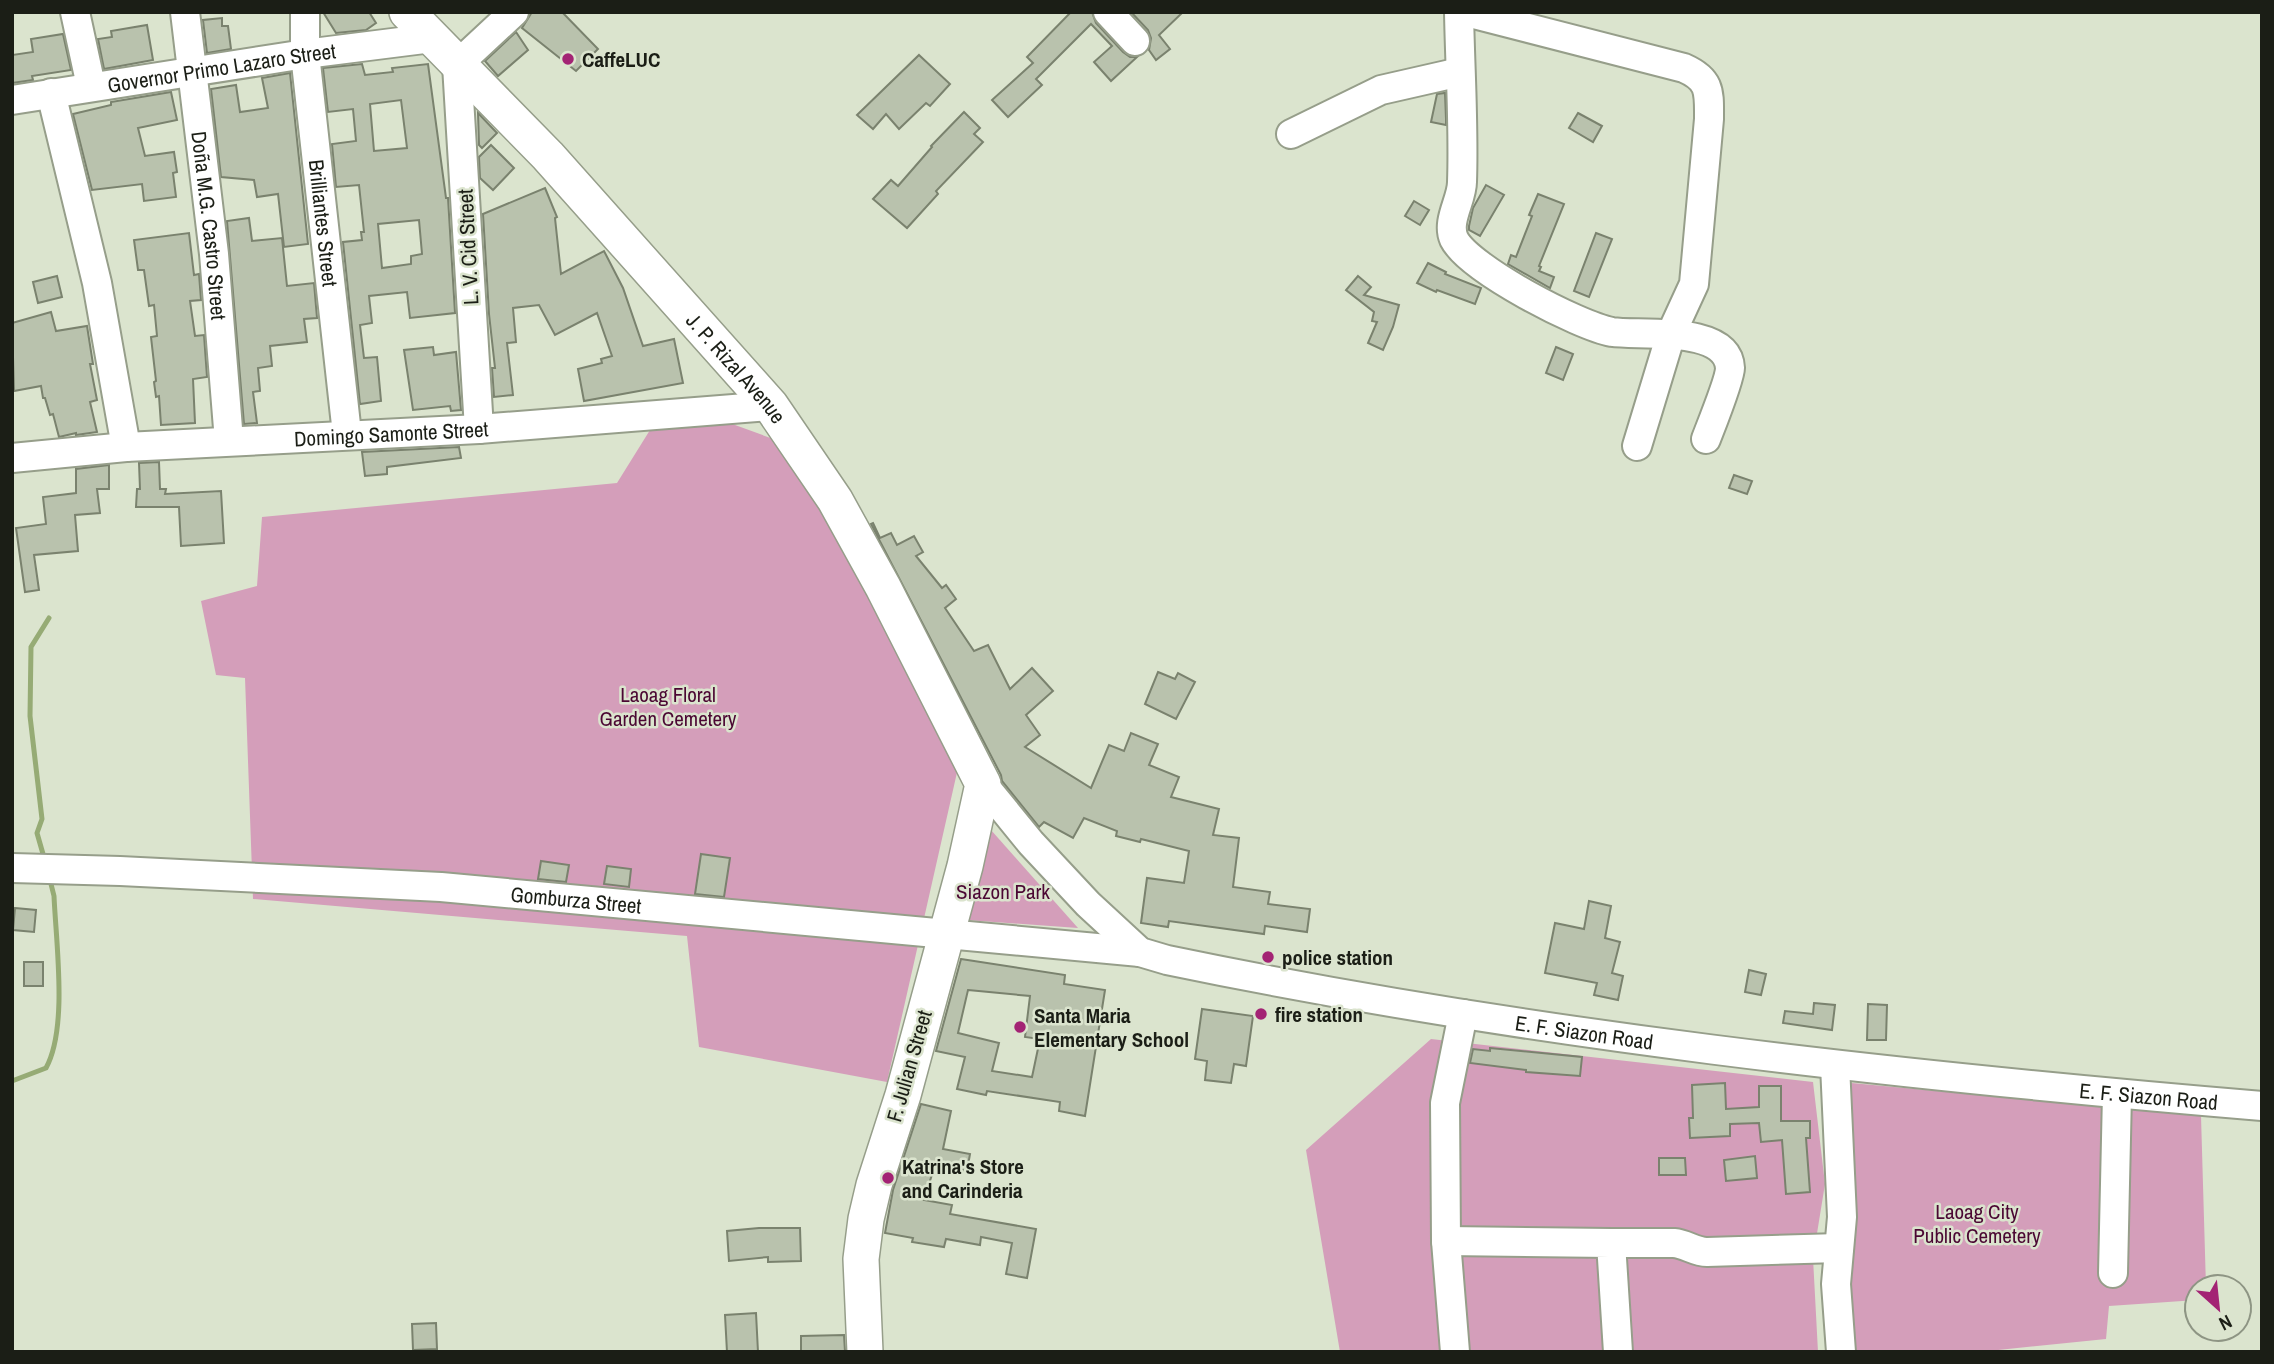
<svg xmlns="http://www.w3.org/2000/svg" width="2274" height="1364" viewBox="0 0 2274 1364" font-family="'Archivo Narrow',sans-serif">
	<style>
		.green { fill: #d49eba }
		.lines { fill: none; stroke-linecap: round; stroke-linejoin: round }
		.stream { stroke: #96ab75; stroke-width: 5 }
		.building { fill: #b9c2ad; stroke: #7a826e; stroke-width: 2; fill-rule: evenodd }
		.minor-casing { stroke: #969e8a; stroke-width: 32 }
		.major-casing { stroke: #969e8a; stroke-width: 38 }
		.minor { stroke: #fff; stroke-width: 28 }
		.major { stroke: #fff; stroke-width: 35 }
		.poi-dot { fill: #a32374; stroke: #dbe4ce; stroke-width: 2.5 }
		.labels { text-anchor: middle; dominant-baseline: central; stroke-width: 5; stroke-linejoin: round; paint-order: stroke }
		.poi-label { font-size: 21px; font-weight: bold; fill: #1b1e16; stroke: #dbe4ce; text-anchor: start }
		.street-label { font-size: 21px; fill: #1b1e16; stroke: #dbe4ce }
		.park-label { font-size: 21px; fill: #4b0733; stroke: #dbe4ce }
	</style>
	<rect width="100%" height="100%" fill="#dbe4ce"/>
	<g class="green">
		<path d="M713 417 776 440 824 511 958 768 887 1082 699 1047 687 936 253 899 245 678 216 675 201 601 257 586 262 517 617 483 650 430Z"/>
		<path d="M983 821 1078 928 967 920Z"/>
		<path d="M1431 1039 1813 1082 1825 1184 1813 1258 1818 1352H1340L1306 1150Z"/>
		<path d="M1841 1082 2201 1116 2206 1287H2197V1300L2109 1306 2106 1339 1979 1352H1847Z"/>
	</g>
	<g class="lines">
		<g class="stream">
			<path d="M43 854 37 833 42 819 30 716 31 647 49 618"/>
			<path d="M12 1081 46 1068C68 1028 56 943 54 896L51 884"/>
		</g>
	</g>
	<g class="building">
		<path d="M323 12H369L376 23 366 30 336 33Z"/>
		<path d="M532 12H562L598 49 576 71 522 28Z"/>
		<path d="M1071 12H1092L1096 23 1123 52 1130 57H1137L1111 81 1094 62 1112 46 1091 24 1036 79 1042 85 1008 117 992 100 1033 63 1027 57Z"/>
		<path d="M1131 12H1183L1159 35 1170 49 1156 60 1149 50 1151 38 1148 30Z"/>
		<path d="M222 18V26H228L231 49 207 53 203 20Z"/>
		<path d="M147 25 153 60 104 69 98 39 112 37 111 31Z"/>
		<path d="M516 32 528 50 498 76 485 61Z"/>
		<path d="M63 34 71 70 32 76 33 80 12 83V55L33 52 31 39Z"/>
		<path d="M919 55 950 84 930 106 926 103 899 129 886 114 873 129 857 115Z"/>
		<path d="M362 64 365 75 393 72 392 68 428 64 446 198H448L455 313 410 318 407 292 369 296 372 323 360 325 364 358 377 357 381 401 360 404 343 242 362 240 361 232H364L359 185 336 187 332 144 356 141 353 109 328 112 323 68ZM401 100 407 148 374 151 370 104ZM419 220 422 254 411 256V264L382 268 378 224Z"/>
		<path d="M290 73 308 244 284 247 278 194 257 197 254 180 221 177 211 89 236 85 240 112 268 108 262 78Z"/>
		<path d="M171 92 177 120 138 128 145 156 174 152 177 172 173 173 176 197 144 201 142 184 92 190 73 114 111 105V102Z"/>
		<path d="M1445 93 1446 119V125L1431 122 1437 94Z"/>
		<path d="M964 112 980 128 974 134 983 142 936 191 938 194 907 228 873 199 891 180 898 186 932 147 931 146Z"/>
		<path d="M478 113 497 133 482 148 479 145Z"/>
		<path d="M1578 113 1602 126 1593 142 1569 128Z"/>
		<path d="M491 145 514 168 493 190 480 178 479 157Z"/>
		<path d="M1486 185 1504 195 1480 236 1469 230V226L1473 208Z"/>
		<path d="M545 188 557 217 555 218 561 274 604 251 623 288 643 346 674 339 683 383 584 401 578 369 602 363 601 359 612 356 597 313 555 335 539 305 513 308 516 342 507 343 513 395 494 397 492 368H495L489 314 483 214Z"/>
		<path d="M1538 194 1564 204 1539 266 1541 267 1539 271 1554 277 1550 288 1508 264 1511 255 1516 257 1532 216 1529 215Z"/>
		<path d="M1414 201 1429 210 1420 225 1405 216Z"/>
		<path d="M249 218 252 241 282 238 287 286 314 283 317 318 304 319 307 342 270 346 272 366 258 368 260 391 253 392 257 423 244 424 227 221Z"/>
		<path d="M189 233 194 275 199 274 201 300 190 301 195 336 204 335 207 377 193 379 195 423 161 425 159 396 156 397 154 382 156 381 151 337 157 336 154 305 149 306 144 270H138L134 240Z"/>
		<path d="M1596 233 1612 239 1589 297 1574 291Z"/>
		<path d="M1428 263 1446 272 1445 274 1481 288 1475 304 1437 290 1436 292 1417 283Z"/>
		<path d="M57 276 62 297 38 303 33 282Z"/>
		<path d="M1358 276 1371 287 1364 295 1399 305 1393 327 1383 350 1368 343 1377 322 1372 321 1374 312 1346 290Z"/>
		<path d="M51 312 56 331 87 326 93 364H90L97 400 90 402 97 432 76 435V433L59 437 53 414 50 415 45 398H43L41 386 14 391 12 323Z"/>
		<path d="M433 347 434 355 456 352 461 410 451 411 450 406 413 410 404 350Z"/>
		<path d="M1556 347 1573 354 1563 380 1546 373Z"/>
		<path d="M459 447 461 458 387 467V474L365 476 362 452Z"/>
		<path d="M159 462 160 489H166L165 494 221 491 224 543 181 546 179 507H136L137 489H140L139 463Z"/>
		<path d="M109 465V489H97L100 513 75 515 78 551 34 555 39 590 25 592 16 528 46 524 43 497 76 493V469Z"/>
		<path d="M1734 475 1752 481 1747 494 1729 488Z"/>
		<path d="M873 523 880 538 891 533 897 545 914 536 923 552 916 556 942 588 946 585 956 599 945 608 974 651 988 645 1010 689 1032 668 1053 691 1026 715 1040 735 1025 747 1091 788 1109 745 1124 751 1131 733 1158 744 1149 765 1179 777 1171 797 1219 809 1213 835 1239 838 1233 887 1270 892 1268 904 1310 909 1307 932 1265 926 1264 934 1169 921 1168 927 1141 923 1147 878 1184 883 1189 851 1141 839 1140 842 1116 836 1117 831 1084 818 1073 838 1044 822 1039 827 1002 781 1001 775 871 524Z"/>
		<path d="M1158 672 1175 679 1178 673 1195 682 1176 719 1145 704Z"/>
		<path d="M701 854 730 858 724 897 695 894Z"/>
		<path d="M541 861 569 865 566 882 538 879Z"/>
		<path d="M607 866 631 869 629 887 604 884Z"/>
		<path d="M1589 901 1611 906 1605 938 1620 942 1612 973 1623 976 1618 1000 1594 995 1597 983 1545 973 1555 923 1584 929Z"/>
		<path d="M15 908 36 910 34 932 13 930Z"/>
		<path d="M961 959 1065 975 1064 984 1105 990 1085 1116 1059 1111 1060 1102 987 1091 986 1095 957 1089 965 1057 936 1051ZM968 990 1030 996 1025 1037 1040 1039 1032 1077 992 1071 999 1043 958 1033Z"/>
		<rect x="24" y="962" width="19" height="24"/>
		<path d="M1749 970 1766 974 1761 995 1745 992Z"/>
		<path d="M1814 1003 1835 1005 1832 1030 1783 1023 1785 1011 1813 1014Z"/>
		<path d="M1868 1004 1887 1005 1886 1040H1867Z"/>
		<path d="M1202 1009 1253 1016 1246 1066 1234 1064 1231 1083 1205 1080 1207 1061 1195 1059Z"/>
		<path d="M1490 1048 1582 1057 1580 1076 1526 1072V1070L1470 1063 1473 1049 1490 1051Z"/>
		<path d="M1725 1083 1726 1109 1759 1107V1086H1781V1121H1810V1138H1806L1810 1192 1786 1194 1782 1140 1761 1142 1759 1123 1730 1124V1136L1690 1138 1689 1118H1693L1692 1085Z"/>
		<path d="M921 1104 951 1111 943 1149 970 1154 967 1171 935 1165 924 1200 952 1205 950 1214 1036 1229 1027 1278 1006 1274 1012 1243 981 1237 980 1245 946 1239 944 1247 912 1242 913 1238 885 1233 893 1190Z"/>
		<path d="M1755 1156 1757 1178 1726 1181 1724 1160Z"/>
		<path d="M1659 1158H1685L1686 1175H1659Z"/>
		<path d="M759 1228H800L801 1261 768 1262V1257L729 1261 727 1231Z"/>
		<path d="M756 1313 758 1352H727L725 1315Z"/>
		<path d="M436 1323 437 1349 413 1350 412 1324Z"/>
		<path d="M844 1335 845 1352H801V1336Z"/>
	</g>
	<g class="lines">
		<g class="minor-casing">
			<g id="minor">
				<path d="M75 12 91 86"/>
				<path id="s1" d="M185 12 214 254 229 441"/>
				<path id="s2" d="M305 12V54L347 434"/>
				<path d="M1108 12 1135 41"/>
				<path d="M1459 12C1460 69 1464 126 1462 182 1462 200 1446 221 1454 239 1469 269 1579 326 1612 332 1640 336 1728 325 1730 368 1730 379 1711 426 1706 439"/>
				<path d="M1466 12 1684 68C1711 80 1709 92 1709 119L1694 284 1671 334 1637 446"/>
				<path d="M51 93 97 283 126 447"/>
				<path id="s3" d="M12 100 305 54 432 38"/>
				<path d="M1291 134 1381 90 1460 72"/>
				<path d="M479 429 457 65 514 12"/>
				<path id="s4" d="M12 458 126 447 479 429 771 406"/>
				<path id="s5" d="M983 784 1031 843 1088 904 1140 952 1167 960C1528 1035 1895 1075 2262 1106"/>
				<path id="s6" d="M12 868 120 871 441 887 1140 952"/>
				<path d="M1835 1065 1842 1217 1836 1284 1841 1352"/>
				<path d="M1446 1241 1611 1243 1618 1352"/>
				<path d="M1611 1243H1674C1686 1244 1695 1252 1707 1252L1839 1248"/>
				<path d="M2113 1273 2117 1094"/>
				<path d="M1455 1352 1446 1241 1445 1103 1463 1014"/>
			</g>
		</g>
		<g class="major-casing">
			<g id="major">
				<path id="s7" d="M407 12 548 156 771 406 835 500 883 587 983 784 965 866 903 1095 874 1185 866 1219 861 1259 865 1352"/>
			</g>
		</g>
		<use href="#minor" class="minor"/>
		<use href="#major" class="major"/>
	</g>
	<g class="poi-dot">
		<circle cx="568" cy="59" r="7"/>
		<circle cx="1268" cy="957" r="7"/>
		<circle cx="1261" cy="1014" r="7"/>
		<circle cx="1020" cy="1027" r="7"/>
		<circle cx="888" cy="1178" r="7"/>
	</g>
	<g class="labels">
		<g class="poi-label">
			<text x="582" y="59">CaffeLUC</text>
			<text x="1282" y="957">police station</text>
			<text x="1275" y="1014">fire station</text>
			<text x="1034" y="1015">Santa Maria<tspan x="1034" dy="24">Elementary School</tspan></text>
			<text x="902" y="1166">Katrina's Store<tspan x="902" dy="24">and Carinderia</tspan></text>
		</g>
		<g class="street-label">
			<text stroke="none"><textPath href="#s3" startOffset="212">Governor Primo Lazaro Street</textPath></text>
			<text stroke="none"><textPath href="#s2" startOffset="212">Brilliantes Street</textPath></text>
			<text stroke="none"><textPath href="#s1" startOffset="215">Doña M.G. Castro Street</textPath></text>
			<text transform="translate(468 247) rotate(-93)">L. V. Cid Street</text>
			<text stroke="none"><textPath href="#s7" startOffset="485">J. P. Rizal Avenue</textPath></text>
			<text stroke="none"><textPath href="#s4" startOffset="380">Domingo Samonte Street</textPath></text>
			<text stroke="none"><textPath href="#s6" startOffset="565">Gomburza Street</textPath></text>
			<text stroke="none"><textPath href="#s5" startOffset="682">E. F. Siazon Road</textPath></text>
			<text transform="translate(909 1066) rotate(-74)">F. Julian Street</text>
			<text stroke="none"><textPath href="#s5" startOffset="1250">E. F. Siazon Road</textPath></text>
		</g>
		<g class="park-label">
			<text x="668" y="694">Laoag Floral<tspan x="668" dy="24">Garden Cemetery</tspan></text>
			<text x="1003" y="891">Siazon Park</text>
			<text x="1977" y="1211">Laoag City<tspan x="1977" dy="24">Public Cemetery</tspan></text>
		</g>
	</g>
	<rect width="2274" height="1364" fill="none" stroke="#1b1e16" stroke-width="28"/>
	<g transform="translate(2218 1308) rotate(153)"><circle r="33" fill="#dbe4ce" stroke="#8e9584" stroke-width="2"/>
	<path d="M0-5L12 26L0 18L-12 26Z" fill="#a32374"/>
	<text y="-10" font-size="19" font-weight="bold" text-anchor="middle" fill="#1b1e16">N</text>
	</g>
</svg>
